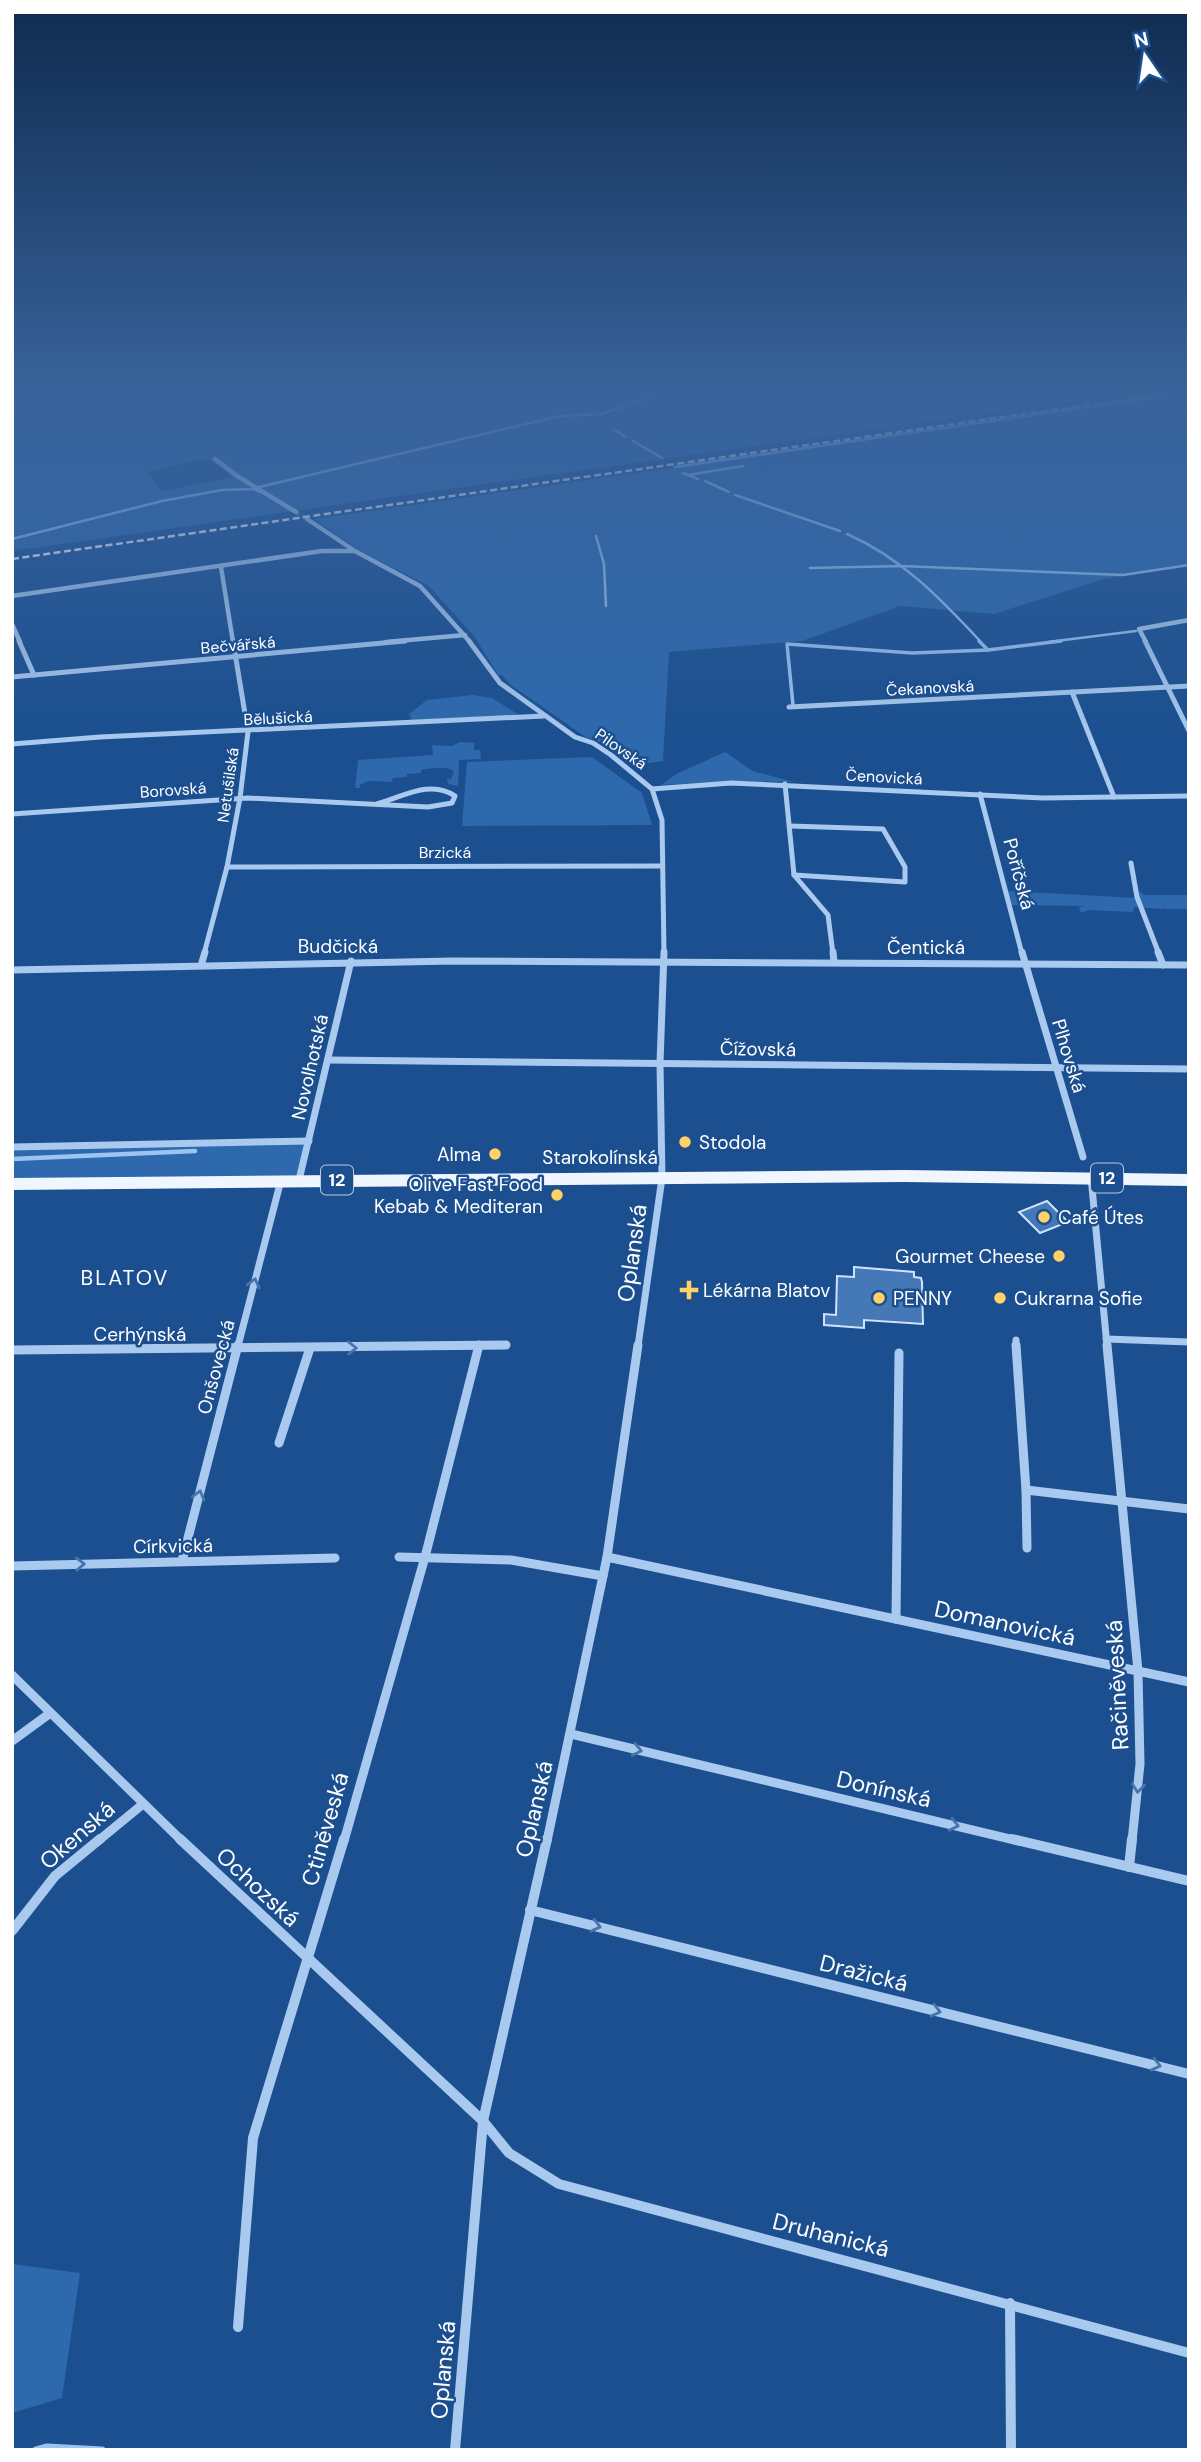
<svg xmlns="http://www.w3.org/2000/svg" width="1201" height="2462" viewBox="0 0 1201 2462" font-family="'DM Sans',sans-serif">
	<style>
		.green { fill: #2e69ad; fill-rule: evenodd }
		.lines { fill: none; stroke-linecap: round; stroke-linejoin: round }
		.stream-far3 { stroke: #9cc4f0; stroke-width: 2.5 }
		.stream-far2 { stroke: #9cc4f0; stroke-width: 3.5 }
		.stream-far1 { stroke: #9cc4f0; stroke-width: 4.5 }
		.stream { stroke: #9cc4f0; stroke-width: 7 }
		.building { fill: #4478b7; stroke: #cfe3fa; stroke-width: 2 }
		.minor-tunnel { stroke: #3d69a0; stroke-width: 4.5; stroke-dasharray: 4.5 2; stroke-linecap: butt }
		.minor-far4 { stroke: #a9c9ee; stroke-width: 4.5 }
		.minor-far3 { stroke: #a9c9ee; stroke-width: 5 }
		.minor-far2 { stroke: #a9c9ee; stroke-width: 7 }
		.minor-far1 { stroke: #a9c9ee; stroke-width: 9 }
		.minor { stroke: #a9c9ee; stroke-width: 10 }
		.primary { fill: #f0f6ff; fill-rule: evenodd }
		.rail { stroke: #fff; stroke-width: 2.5; stroke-dasharray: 7 3.5; stroke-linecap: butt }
		.oneway { stroke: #4674ac }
		.poi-dot { fill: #ffd166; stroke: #1b4f8f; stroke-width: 2.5 }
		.labels { text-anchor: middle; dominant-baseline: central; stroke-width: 5; stroke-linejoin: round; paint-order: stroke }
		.far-street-label { font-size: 16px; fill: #fff; stroke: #1b4f8f }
		.shield { fill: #1b4f8f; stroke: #bbcadd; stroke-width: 2 }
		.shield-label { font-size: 18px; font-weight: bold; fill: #fff }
		.street-label { font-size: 19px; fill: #fff; stroke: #1b4f8f }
		.poi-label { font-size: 19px; fill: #fff; stroke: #1b4f8f; text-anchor: start }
		.neighbourhood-label { font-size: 21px; letter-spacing: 2px; fill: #fff; stroke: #1b4f8f }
		.near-street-label { font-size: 23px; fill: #fff; stroke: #1b4f8f }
	</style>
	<rect width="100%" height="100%" fill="#1b4f8f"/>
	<g class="green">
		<path d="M12 394H1120L12 551ZM208 458 232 477 162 491 147 472Z"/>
		<path d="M1189 394V566L1104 579 994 614 900 606 802 641 669 652 663 761 634 765 595 739 587 738 511 685 502 675 499 676 474 636 429 586 359 550 314 519Z"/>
		<path d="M473 695 492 698 519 715 412 720 409 714 427 700Z"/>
		<path d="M461 742 474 743V750H480L481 759 459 760 458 786 448 784 447 779H451L454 771C447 766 430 768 421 770V773L407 774V777L393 778 392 782 368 781 360 785V788H355L358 760 433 755 432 745 451 746Z"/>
		<path d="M725 752 753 771 794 782 733 781 661 785 676 774Z"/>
		<path d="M592 757 642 793 652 825 462 826 467 762Z"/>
		<path d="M1007 891 1137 898 1141 897H1139V891L1144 895H1189V909H1164L1163 904V909L1134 907 1133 912 1088 910 1081 913 1079 907 1086 906 1011 905Z"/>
		<path d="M309 1141 299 1180 12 1184V1148Z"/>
		<path d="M12 2264 80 2273 62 2398 12 2413Z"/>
	</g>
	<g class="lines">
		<g class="stream-far3">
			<path d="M614 430 626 437"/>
			<path d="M633 441 662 458"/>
			<path d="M675 467 1178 394"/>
			<path d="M683 473 698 479"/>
			<path d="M688 475 743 466"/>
			<path d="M705 481 729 492"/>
			<path d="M259 487 560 416 601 414 661 394"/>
			<path d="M735 495 840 531"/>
			<path d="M847 534C902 558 941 599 981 642"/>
			<path d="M596 536 604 564 606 606"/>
			<path d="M12 539 162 501 222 490 253 489 260 492"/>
			<path d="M810 568 902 566 1123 575 1189 565"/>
			<path d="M1048 642 1136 631"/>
		</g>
		<g class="stream-far2">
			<path d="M979 641 988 650 1061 641"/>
			<path d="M793 705 787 644 912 653 988 650"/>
		</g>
		<path class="stream-far1" d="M12 1159 195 1151"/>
		<path class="stream" d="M36 2450 47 2447 102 2450"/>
	</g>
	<g class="building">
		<path d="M1047 1201 1068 1222 1040 1233 1019 1212Z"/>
		<path d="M854 1267 914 1272V1277L921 1278 922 1282 923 1324 864 1320V1328L824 1325V1314L836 1315 837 1276 854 1277Z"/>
	</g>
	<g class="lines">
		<path class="minor-tunnel" d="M296 512 307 519"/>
		<g class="minor-far4">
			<path d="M215 459 237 476 296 512"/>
			<path d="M307 519 355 551 420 586 470 642"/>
			<path d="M221 567 233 642"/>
			<path d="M12 596 322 551H354"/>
			<path d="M12 624 20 642"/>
			<path d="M386 642 465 635"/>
			<path d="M1146 642 1139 629 1189 620"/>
		</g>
		<g class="minor-far3">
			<path d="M19 641 34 675"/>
			<path d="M469 641 500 683 575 737 593 743 611 755 652 789 662 820 664 954"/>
			<path d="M1145 641 1189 731"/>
			<path d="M12 677 405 641"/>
			<path d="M1072 692 1114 797"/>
			<path d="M789 707 1189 686"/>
			<path d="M12 744 100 737 544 716"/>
			<path d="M785 784 794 875 828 915 833 954"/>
			<path d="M652 789 731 783 1043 798 1189 796"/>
			<path d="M980 794 1022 954"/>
			<path d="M12 814 248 798 428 807 452 803 455 796C431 779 402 797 377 804"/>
			<path d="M790 826 883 829 905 867V882L794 875"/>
			<path d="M1131 863 1137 897 1159 954"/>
			<path d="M227 867 662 866"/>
			<path d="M204 954 227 867 240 798 248 732 233 641"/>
		</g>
		<g class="minor-far2">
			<path d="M833 952 834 962"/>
			<path d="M1022 952 1083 1157"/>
			<path d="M1158 952 1163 965"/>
			<path d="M202 962 205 952"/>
			<path d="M12 970 453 961 1189 965"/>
			<path d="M328 1060 1189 1069"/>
			<path d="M12 1147 309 1141"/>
			<path d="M1091 1177 1107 1346"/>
			<path d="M299 1180 351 961"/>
			<path d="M1106 1339 1189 1342"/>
			<path d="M1016 1340V1346"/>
			<path d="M238 1346 281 1180"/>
			<path d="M359 1346 506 1345"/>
			<path d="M638 1346 662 1178 660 1063 664 952"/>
		</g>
		<g class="minor-far1">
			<path d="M1016 1345 1026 1490"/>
			<path d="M1107 1345 1138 1671 1140 1764 1132 1841"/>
			<path d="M12 1350 506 1345"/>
			<path d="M279 1443 310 1348"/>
			<path d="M1027 1548 1026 1490 1189 1509"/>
			<path d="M399 1557 511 1560 603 1576"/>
			<path d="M607 1557 1189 1682"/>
			<path d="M182 1561 238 1345"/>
			<path d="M12 1566 335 1558"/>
			<path d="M896 1619 899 1353"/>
			<path d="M12 1675 182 1841"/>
			<path d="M571 1734 1019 1841"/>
			<path d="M12 1741 49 1714"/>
			<path d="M98 1841 143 1804"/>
			<path d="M344 1841 425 1557 479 1345"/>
			<path d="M547 1841 607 1557 638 1345"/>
		</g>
		<g class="minor">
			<path d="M180 1839 483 2121 509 2153 559 2184 1189 2353"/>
			<path d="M1012 1839 1189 1881"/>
			<path d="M1129 1867 1132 1839"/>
			<path d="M530 1910 1189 2074"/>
			<path d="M12 1931 55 1876 100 1839"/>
			<path d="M1010 2303 1011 2450"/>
			<path d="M238 2327 253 2138 344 1839"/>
			<path d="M455 2450 483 2121 547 1839"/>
		</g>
		<path class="primary" d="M904 1170 1189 1174V1186L904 1182 12 1190V1178Z"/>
		<path class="rail" d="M12 559 1164 394"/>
	</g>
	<defs><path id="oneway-chevron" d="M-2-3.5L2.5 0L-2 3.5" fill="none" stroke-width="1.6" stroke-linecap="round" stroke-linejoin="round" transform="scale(1.75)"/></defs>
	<g class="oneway">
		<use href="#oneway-chevron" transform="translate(254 1283) rotate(-76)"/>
		<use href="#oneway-chevron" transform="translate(352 1348)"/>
		<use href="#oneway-chevron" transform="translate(199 1495) rotate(-75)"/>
		<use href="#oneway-chevron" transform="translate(80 1564) rotate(-2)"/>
		<use href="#oneway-chevron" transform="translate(637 1750) rotate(13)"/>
		<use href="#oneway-chevron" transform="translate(1138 1788) rotate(96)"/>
		<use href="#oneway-chevron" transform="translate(954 1825) rotate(13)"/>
		<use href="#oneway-chevron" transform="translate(596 1926) rotate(14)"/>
		<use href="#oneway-chevron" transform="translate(936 2011) rotate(14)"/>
		<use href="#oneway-chevron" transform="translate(1156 2065) rotate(14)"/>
	</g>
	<linearGradient id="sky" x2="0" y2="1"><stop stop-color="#0f2b4f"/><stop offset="0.53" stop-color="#39639b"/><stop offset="1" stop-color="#39639b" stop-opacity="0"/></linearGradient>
	<rect width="1201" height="739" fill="url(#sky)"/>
	<g class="poi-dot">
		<circle cx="685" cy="1142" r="7"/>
		<circle cx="495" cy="1154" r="7"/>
		<circle cx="557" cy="1195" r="7"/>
		<circle cx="1044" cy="1217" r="7"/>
		<circle cx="1059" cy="1256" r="7"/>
		<path d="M685.5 1279.5h7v7h7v7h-7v7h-7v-7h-7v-7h7z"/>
		<circle cx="879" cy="1298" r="7"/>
		<circle cx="1000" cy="1298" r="7"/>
	</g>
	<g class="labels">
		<g class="far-street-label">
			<text transform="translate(238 645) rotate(-5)">Bečvářská</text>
			<text transform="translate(930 688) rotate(-3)">Čekanovská</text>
			<text transform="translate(278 718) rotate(-3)">Bělušická</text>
			<text transform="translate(621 749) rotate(35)">Pilovská</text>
			<text transform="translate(884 777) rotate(3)">Čenovická</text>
			<text transform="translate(228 785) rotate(-82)">Netušilská</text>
			<text transform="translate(173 790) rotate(-4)">Borovská</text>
			<text x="445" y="852">Brzická</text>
		</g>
		<g class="shield">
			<rect x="1091" y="1163.5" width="32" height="29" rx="5"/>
			<rect x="321" y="1165.5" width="32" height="29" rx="5"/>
		</g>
		<g class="shield-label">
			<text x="1107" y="1178">12</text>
			<text x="337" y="1180">12</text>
		</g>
		<g class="street-label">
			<text transform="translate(1019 874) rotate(75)">Poříčská</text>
			<text x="338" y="946">Budčická</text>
			<text x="926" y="947">Čentická</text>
			<text transform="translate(758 1049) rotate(1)">Čížovská</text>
			<text transform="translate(1069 1056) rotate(73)">Plhovská</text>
			<text transform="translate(310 1067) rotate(-77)">Novolhotská</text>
			<text x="600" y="1157">Starokolínská</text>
			<text x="140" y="1334">Cerhýnská</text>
			<text transform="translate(216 1367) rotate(-75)">Onšovecká</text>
			<text transform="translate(173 1546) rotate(-1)">Církvická</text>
		</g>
		<g class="poi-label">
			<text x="699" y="1142">Stodola</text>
			<text x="481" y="1154" text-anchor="end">Alma</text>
			<text x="543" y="1184" text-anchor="end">Olive Fast Food<tspan x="543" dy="22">Kebab &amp; Mediteran</tspan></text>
			<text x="1058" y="1217">Café Útes</text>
			<text x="1045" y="1256" text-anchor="end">Gourmet Cheese</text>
			<text x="703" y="1290">Lékárna Blatov</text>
			<text x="893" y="1298">PENNY</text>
			<text x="1014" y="1298">Cukrarna Sofie</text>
		</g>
		<g class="neighbourhood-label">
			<text x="125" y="1278">BLATOV</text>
		</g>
		<g class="near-street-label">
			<text transform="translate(632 1253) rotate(-82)">Oplanská</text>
			<text transform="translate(1005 1623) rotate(12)">Domanovická</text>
			<text transform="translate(1117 1685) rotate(-93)">Račiněveská</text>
			<text transform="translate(884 1789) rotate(13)">Donínská</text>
			<text transform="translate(534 1809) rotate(-77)">Oplanská</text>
			<text transform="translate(325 1829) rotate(-74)">Ctiněveská</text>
			<text transform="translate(77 1835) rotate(-41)">Okenská</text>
			<text transform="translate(258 1887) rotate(43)">Ochozská</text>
			<text transform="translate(864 1973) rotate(14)">Dražická</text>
			<text transform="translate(831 2235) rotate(14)">Druhanická</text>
			<text transform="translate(443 2370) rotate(-85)">Oplanská</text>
		</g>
	</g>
	<rect width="1201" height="2462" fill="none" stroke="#ffffff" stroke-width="28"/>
	<g transform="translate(1145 56) rotate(347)" stroke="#1b4f8f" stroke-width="5" paint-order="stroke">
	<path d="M0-5L12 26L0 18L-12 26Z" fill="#ffffff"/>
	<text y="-10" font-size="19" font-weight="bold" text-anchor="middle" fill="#ffffff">N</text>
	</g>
</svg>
